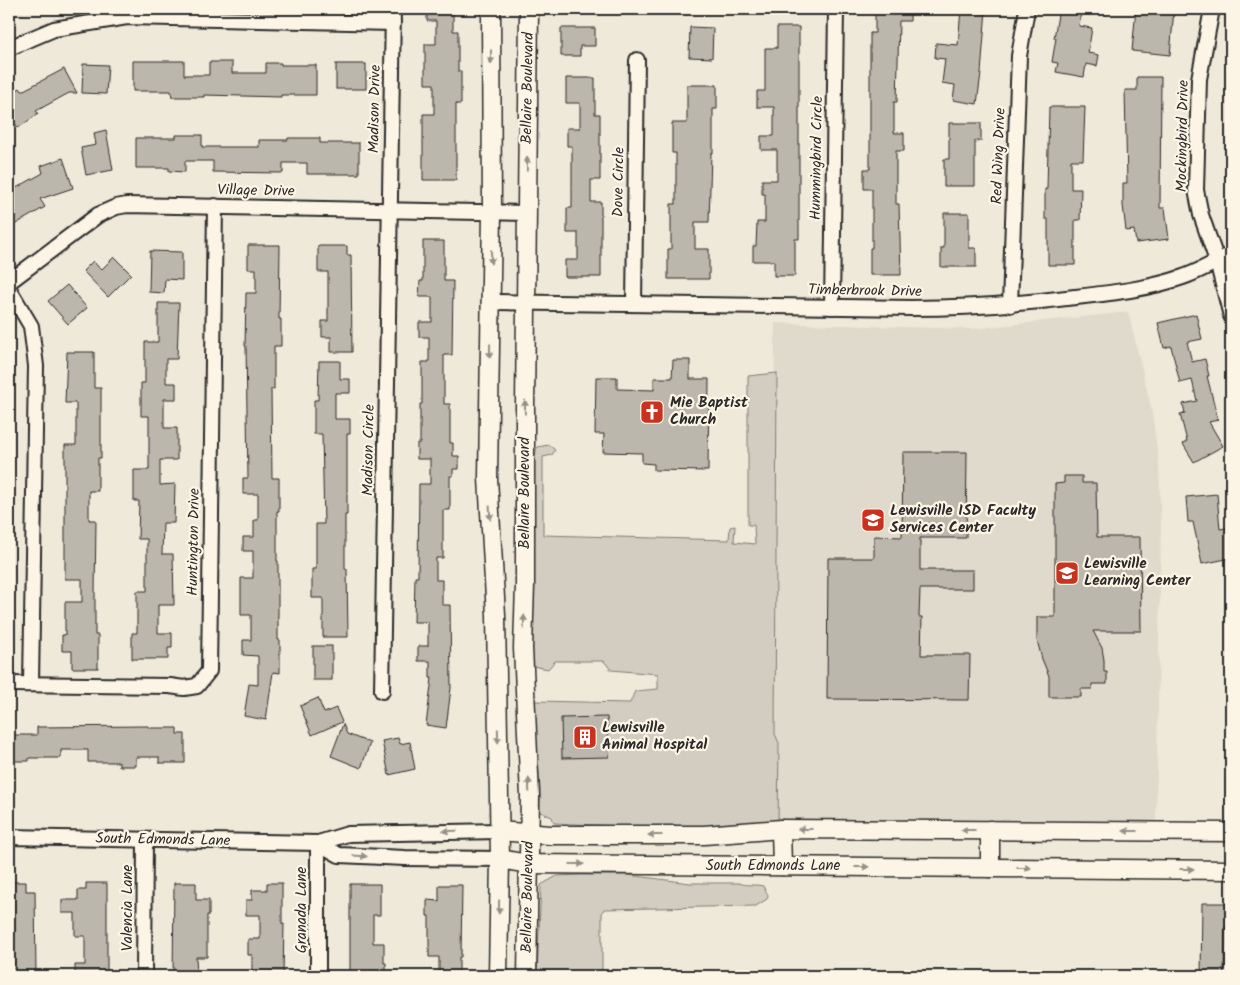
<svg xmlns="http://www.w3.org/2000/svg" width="1240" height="985" viewBox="0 0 1240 985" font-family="Kalam,sans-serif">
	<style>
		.built { fill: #e0dacc }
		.green { fill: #d2cdc0; stroke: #7e7c76 }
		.building { fill: #bcb7ac; stroke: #2b2b2b }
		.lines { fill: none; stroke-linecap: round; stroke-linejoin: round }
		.minor-casing { stroke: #2b2b2b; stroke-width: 18 }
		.major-casing { stroke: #2b2b2b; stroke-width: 21 }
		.minor { stroke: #fcf5e5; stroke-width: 14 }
		.major { stroke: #fcf5e5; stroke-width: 18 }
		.oneway { fill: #949088 }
		.labels { text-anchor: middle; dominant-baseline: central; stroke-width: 4.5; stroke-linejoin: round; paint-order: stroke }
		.street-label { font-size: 15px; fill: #2b2b2b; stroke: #fcf5e5 }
		.poi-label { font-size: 15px; font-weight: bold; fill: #2b2b2b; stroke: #fcf5e5; text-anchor: start }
	</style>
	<rect width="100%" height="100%" fill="#efe9da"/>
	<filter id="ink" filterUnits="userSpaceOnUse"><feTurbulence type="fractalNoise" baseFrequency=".02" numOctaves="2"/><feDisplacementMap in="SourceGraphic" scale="10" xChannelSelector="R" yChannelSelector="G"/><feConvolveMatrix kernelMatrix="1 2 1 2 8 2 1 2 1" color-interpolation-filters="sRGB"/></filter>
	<g filter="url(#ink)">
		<path class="built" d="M1128 312 1151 406 1159 463 1161 528 1156 825 771 819 775 323 972 329Z"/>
		<g class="green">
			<path d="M777 373 775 734 779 743 778 826C704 829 629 827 554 823L552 817 540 812V790L534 701 630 703 635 691 658 689V674L611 670 604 661H555L548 669 533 666 531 644 534 460 537 447 549 445 555 450 552 455 543 457V535L729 540 730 527 735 526 734 542 755 544 754 525H748V376Z"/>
			<path d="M581 875H628L690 883H739C746 886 755 884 763 886L768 895 767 899 756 906 604 909 602 913V976H537L541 885 557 876Z"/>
		</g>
		<g class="building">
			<path d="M427 9H453V31H458V71H461V104H456V180H423V114H434V84H425V44H436V21H427Z"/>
			<path d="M875 9H910V21H899L897 102H894V133H904V151H896V204H899L901 275H870V248H872V189H864V169H870V33H875Z"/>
			<path d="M961 9H986L981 73 977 104 953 100 955 85 942 83 945 59 935 58 936 43 958 45Z"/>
			<path d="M1059 9 1081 11 1079 26 1092 28 1088 53 1099 55 1097 66 1086 64 1084 77 1056 72 1058 63 1052 62 1056 38H1054Z"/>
			<path d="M1136 9H1174L1170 55 1132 51Z"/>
			<path d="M690 27 713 28 712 58 689 57Z"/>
			<path d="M777 27H799V239H795V276H774V261H753V246H756L757 222H765V194H762V180H777V150H761V136H774V107H757V91H765V48H777Z"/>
			<path d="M561 28H595V46H580V56H561Z"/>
			<path d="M133 61H184V75H209V62H232V73H266V63H281V65H316V95H281V97L204 95V97H172L171 91H133Z"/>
			<path d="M83 64 108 65 106 94 82 93Z"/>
			<rect x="336" y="64" width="30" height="25"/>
			<path d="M64 69 77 93H69L36 111 38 114 18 128 9 115V96L20 88 22 91Z"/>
			<path d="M1137 77H1161L1160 208H1165L1169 239 1136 243 1134 230 1126 231 1123 205V183H1127L1125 90H1137Z"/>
			<path d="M566 78H595V114H600V180H591V202H601V277H565V260H578V233H567V208H572V146H567V128H580V103H566Z"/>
			<path d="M687 85H717V109H713V153H711L709 222H695V249H709V279H668V249H671V204H676V153H672V123H687Z"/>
			<path d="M1049 107H1085L1083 160H1071V189H1081L1080 220H1075V265H1048V219H1045V189H1047Z"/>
			<path d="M949 123H981V141H975V186H944V159H949Z"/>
			<path d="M106 130 113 170 86 175 81 148 96 145 94 133Z"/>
			<path d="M176 135H202V147H259V140H288V138H320V143H359V174H307V163H283V173L213 172V161H185V172L169 171V168H136V138H176Z"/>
			<path d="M63 158 73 188 40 199 45 207 9 228V192L43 173 41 166Z"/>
			<path d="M944 213H969V248H976V267H941V248H944Z"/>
			<path d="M423 241H444V281H453L452 355H444V404H450V443H453V456H459V469H453V476H450V510H443V558H436V580H442V605H450L451 688 446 728 426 725 432 678H430V661H418V646H428V622H414L415 577H418L419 484H430V459H417V443H420V404H422V362H429V337H419V322H432V297H419L420 281H423Z"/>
			<path d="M248 245H280L279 319H281V346H274V389H271L272 478H279V511H277V561H278V640H280V673L273 672 266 720 244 716 249 684 258 685V656L243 655V640H251V615H241V578H253V551H243V537H254V520H258V494H243V478H248L246 346H245L246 293H256V269H248Z"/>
			<path d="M318 246H347V255H351L352 352H331V337H322V321H328V272H318Z"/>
			<path d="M150 251 182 252V280L165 279 164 293 149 292Z"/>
			<path d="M114 257 131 274 108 297 83 271 93 261 101 270Z"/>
			<path d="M67 285 87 308 68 324 48 301Z"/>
			<path d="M158 303H179L177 359H166V383H176V399H164V428H177V460H160V485L175 484 174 523H163L162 554H173L174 605H158V633H172V648H168V659H132V633H137V591H147V539H138L139 501H134V470H149V416H141V383H145V342H158Z"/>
			<path d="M1196 314 1202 339 1187 342 1192 362 1205 359 1209 376H1207L1218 420 1209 422 1223 446 1194 462 1183 444 1187 441 1180 414 1185 413 1183 404 1197 401 1192 380 1180 383 1171 346 1164 348 1158 323Z"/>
			<path d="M67 352H94V388H101V458H98V491H89V520H96L95 595V635H98V668H72V651H62V635H65V602H82V579H65V445H76V403H65Z"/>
			<path d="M673 360H690V379H709L708 471 654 470V464L642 463V453L603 452 604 434H595L596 377H617V389L654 390V378H672Z"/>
			<path d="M319 361H340V379H350V393H335V419H350V434H347V515H345V569H347L348 637H323V598H312V569H316V524H324L322 434H314V400H318Z"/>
			<path d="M903 452H967L966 538H920V570H973V589H920L919 617H922L921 655H970L969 700 827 699 828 558H874V536L902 537Z"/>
			<path d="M1064 476H1082V483H1096L1097 537H1140L1141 631H1093L1102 648 1104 660V672H1107V684H1092V689H1081V697H1049V676L1042 659 1037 640V617H1055V484L1064 483Z"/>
			<path d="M1217 494 1220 529 1231 527V558L1202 564 1193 522H1188L1186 497Z"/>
			<rect x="313" y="646" width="19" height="34"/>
			<path d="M318 698 324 713 336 708 342 722 312 735 300 706Z"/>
			<path d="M607 717 609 757 562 758 561 718Z"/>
			<path d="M343 724 347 734 370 743 361 768 331 756Z"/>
			<path d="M149 726V728H177V734H185V763H159V757H136V766H119V762H88V750H61V758H29V761H9V735H37V727Z"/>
			<path d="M398 738 400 744 410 742 415 769 389 775 382 741Z"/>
			<path d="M9 882H26V891H35L36 976H9Z"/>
			<path d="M86 883H107V976H75V965H85V936H75V913H62V900H78V890H86Z"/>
			<path d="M174 883H196V900H209V915H207V957H196L197 976H173Z"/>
			<path d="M267 883H282V924H284L283 976H252V955H248V939H260V915H246V900H252V890H267Z"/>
			<path d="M350 884H380V915H373V943H384V963H386V976H350Z"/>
			<path d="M439 885H462L461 957H459V976H439V957H429V916H427V900L439 901Z"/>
			<path d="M1202 903H1231V927H1225L1224 976H1201Z"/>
		</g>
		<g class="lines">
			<g class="minor-casing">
				<g id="minor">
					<path d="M1212 9 1199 79 1196 190 1201 215 1217 261 1231 316"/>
					<path d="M9 48 54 29 127 17 393 23"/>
					<path d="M9 282 98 215 116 207 127 205 526 213"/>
					<path d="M9 289 31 326 36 366 31 684"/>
					<path d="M490 302 911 308C966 308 1020 304 1075 297 1111 293 1149 289 1183 277 1200 271 1216 262 1231 254"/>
					<path d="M634 304 637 60"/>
					<path d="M1010 305 1019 56 1027 9"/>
					<path d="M832 307 836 9"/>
					<path d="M9 684 170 686 184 688 197 686 209 671 215 206"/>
					<path d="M382 691 393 9"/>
					<path d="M9 837 318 843 348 834 499 831"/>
					<path d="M318 843 339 855 405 858 500 859"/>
					<path d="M144 976 145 840"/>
					<path d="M318 976V843"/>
				</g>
			</g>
			<g class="major-casing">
				<g id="major">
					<path d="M491 9 492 212 488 478 496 615 500 859 498 976"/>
					<path d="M781 829 782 866"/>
					<path d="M990 830V868"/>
					<path d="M499 831 550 835H704L781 829 1231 832"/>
					<path d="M500 859 528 864 1231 870"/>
					<path d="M527 976 530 796 523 648 525 585V408L529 9"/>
				</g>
			</g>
			<use href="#minor" class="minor"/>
			<use href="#major" class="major"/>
		</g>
		<defs><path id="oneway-solid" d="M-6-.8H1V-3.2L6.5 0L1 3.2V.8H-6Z" transform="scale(1.25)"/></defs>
		<g class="oneway">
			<use href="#oneway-solid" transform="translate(491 57) rotate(90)"/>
			<use href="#oneway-solid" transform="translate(527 164) rotate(-89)"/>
			<use href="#oneway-solid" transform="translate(491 257) rotate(91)"/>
			<use href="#oneway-solid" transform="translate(490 351) rotate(91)"/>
			<use href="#oneway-solid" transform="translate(525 407) rotate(-89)"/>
			<use href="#oneway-solid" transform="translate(490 513) rotate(87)"/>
			<use href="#oneway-solid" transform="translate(524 622) rotate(-88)"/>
			<use href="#oneway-solid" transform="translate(498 736) rotate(89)"/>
			<use href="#oneway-solid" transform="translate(529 785) rotate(-92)"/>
			<use href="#oneway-solid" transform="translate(805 829) rotate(-180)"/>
			<use href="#oneway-solid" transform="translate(968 830) rotate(-180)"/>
			<use href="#oneway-solid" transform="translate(450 831) rotate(178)"/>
			<use href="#oneway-solid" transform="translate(1130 831) rotate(-180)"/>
			<use href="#oneway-solid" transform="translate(655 835) rotate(180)"/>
			<use href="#oneway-solid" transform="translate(360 856) rotate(3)"/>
			<use href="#oneway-solid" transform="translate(577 864)"/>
			<use href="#oneway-solid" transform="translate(862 867)"/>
			<use href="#oneway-solid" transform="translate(1024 868)"/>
			<use href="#oneway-solid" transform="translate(1187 869)"/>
			<use href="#oneway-solid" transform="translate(499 907) rotate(91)"/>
		</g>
	</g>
	<defs>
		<g id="church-square" transform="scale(1.25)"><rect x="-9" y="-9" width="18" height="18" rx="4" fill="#c8321e" stroke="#fcf5e5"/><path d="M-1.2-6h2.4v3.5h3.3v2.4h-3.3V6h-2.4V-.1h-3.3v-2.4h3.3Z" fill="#fff"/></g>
		<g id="school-square" transform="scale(1.25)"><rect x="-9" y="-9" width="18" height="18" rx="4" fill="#c8321e" stroke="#fcf5e5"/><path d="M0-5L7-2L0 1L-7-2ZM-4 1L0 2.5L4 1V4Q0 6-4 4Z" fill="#fff"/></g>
		<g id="building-square" transform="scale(1.25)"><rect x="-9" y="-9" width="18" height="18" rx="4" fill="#c8321e" stroke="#fcf5e5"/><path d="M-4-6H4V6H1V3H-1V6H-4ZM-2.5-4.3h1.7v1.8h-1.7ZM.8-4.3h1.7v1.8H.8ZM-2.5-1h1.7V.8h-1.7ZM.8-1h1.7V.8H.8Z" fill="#fff"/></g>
	</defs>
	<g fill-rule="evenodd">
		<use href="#church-square" x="652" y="412"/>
		<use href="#school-square" x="873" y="520"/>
		<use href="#school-square" x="1067" y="573"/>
		<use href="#building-square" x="585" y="737"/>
	</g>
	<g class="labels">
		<g class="street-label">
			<text transform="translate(528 88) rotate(-89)">Bellaire Boulevard</text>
			<text transform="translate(375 109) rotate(-89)">Madison Drive</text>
			<text transform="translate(1183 136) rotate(-89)">Mockingbird Drive</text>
			<text transform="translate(999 156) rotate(-88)">Red Wing Drive</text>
			<text transform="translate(817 158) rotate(-89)">Hummingbird Circle</text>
			<text transform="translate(619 182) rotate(-89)">Dove Circle</text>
			<text transform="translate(256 191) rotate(1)">Village Drive</text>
			<text transform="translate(865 291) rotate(1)">Timberbrook Drive</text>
			<text transform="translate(369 450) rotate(-89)">Madison Circle</text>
			<text transform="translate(525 493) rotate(-90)">Bellaire Boulevard</text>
			<text transform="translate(194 542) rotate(-89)">Huntington Drive</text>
			<text transform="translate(163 840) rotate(1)">South Edmonds Lane</text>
			<text x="773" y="866">South Edmonds Lane</text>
			<text transform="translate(528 897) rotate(-89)">Bellaire Boulevard</text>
			<text transform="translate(128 908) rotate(-90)">Valencia Lane</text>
			<text transform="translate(302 910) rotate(-90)">Granada Lane</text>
		</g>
		<g class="poi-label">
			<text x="670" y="403">Mie Baptist<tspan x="670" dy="17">Church</tspan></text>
			<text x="890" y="511">Lewisville ISD Faculty<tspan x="890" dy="17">Services Center</tspan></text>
			<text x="1084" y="564">Lewisville<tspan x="1084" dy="17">Learning Center</tspan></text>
			<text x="602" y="728">Lewisville<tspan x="602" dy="17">Animal Hospital</tspan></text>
		</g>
	</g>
	<rect width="1240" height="985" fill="none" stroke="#fcf5e5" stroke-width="30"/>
	<rect x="15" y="15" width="1210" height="955" fill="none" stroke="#2b2b2b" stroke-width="2" filter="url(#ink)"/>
</svg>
